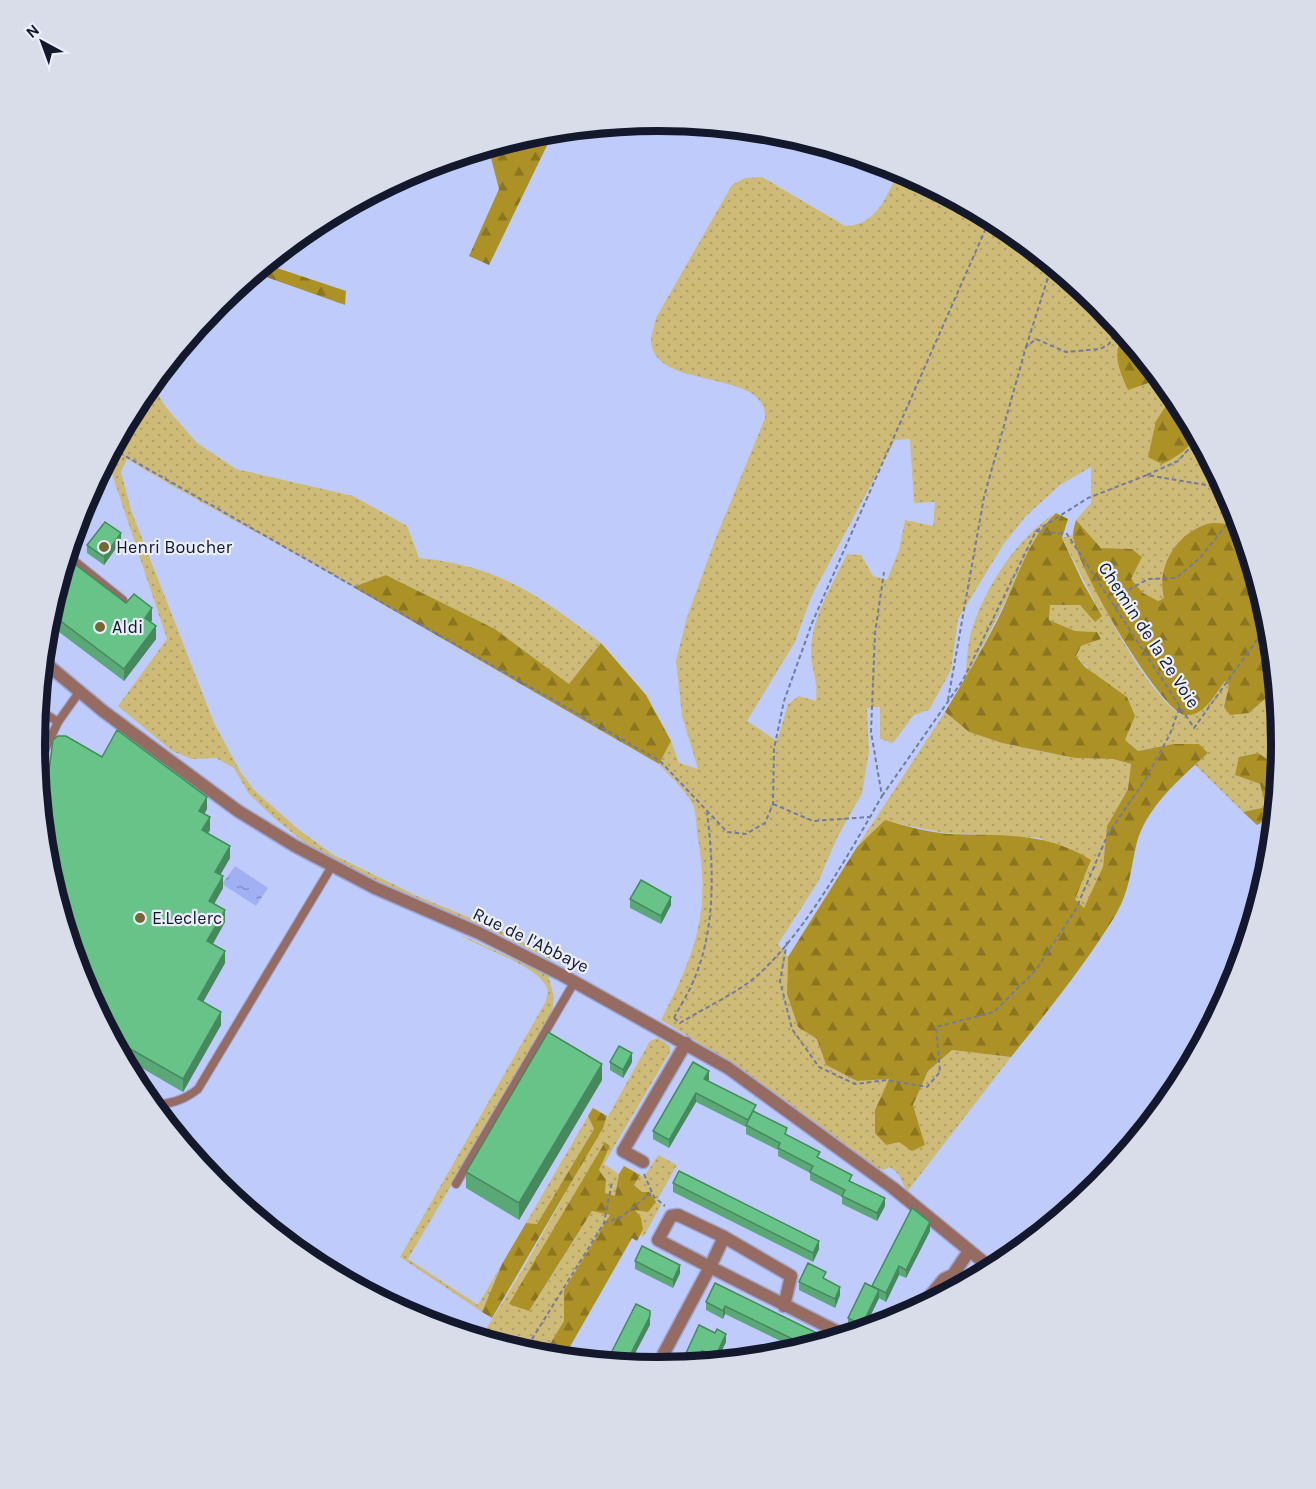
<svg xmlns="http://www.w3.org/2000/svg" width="1316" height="1489" viewBox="0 0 1316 1489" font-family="Karla,sans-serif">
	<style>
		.grass { fill: url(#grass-dots); fill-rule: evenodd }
		.forest { fill: url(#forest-firs) }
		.water { fill: url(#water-ripples) }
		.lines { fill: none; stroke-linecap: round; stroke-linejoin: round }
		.service-casing { stroke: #9da7d2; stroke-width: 10 }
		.minor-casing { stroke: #9da7d2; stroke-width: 15 }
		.path { stroke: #727b9f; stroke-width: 2; stroke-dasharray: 4.5 3; stroke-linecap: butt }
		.service { stroke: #966c62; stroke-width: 8 }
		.minor { stroke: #966c62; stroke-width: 12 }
		.wall { fill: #59a875 }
		.shaded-wall { fill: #48885f }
		.building { fill: #67c388; stroke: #48885f; stroke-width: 1.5 }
		.poi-dot { fill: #756634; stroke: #eaeefa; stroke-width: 2 }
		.labels { text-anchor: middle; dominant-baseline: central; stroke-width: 4.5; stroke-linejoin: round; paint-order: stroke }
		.poi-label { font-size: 18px; fill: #13182d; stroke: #eaeefa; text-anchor: start }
		.street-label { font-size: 18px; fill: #13182d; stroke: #eaeefa }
		.rim { fill: none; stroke: #13182d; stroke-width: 8 }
	</style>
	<defs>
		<pattern id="grass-dots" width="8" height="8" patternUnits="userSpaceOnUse" patternTransform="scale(1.5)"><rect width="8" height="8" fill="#cebb77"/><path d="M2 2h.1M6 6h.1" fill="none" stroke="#b0a067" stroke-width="1.8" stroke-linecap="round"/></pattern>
		<pattern id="forest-firs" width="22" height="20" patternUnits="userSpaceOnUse" patternTransform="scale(1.5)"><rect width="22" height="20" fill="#ac9126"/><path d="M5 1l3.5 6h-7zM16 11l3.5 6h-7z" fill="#8b7521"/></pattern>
		<pattern id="water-ripples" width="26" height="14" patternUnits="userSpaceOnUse" patternTransform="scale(1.5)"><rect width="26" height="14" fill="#a0b0f3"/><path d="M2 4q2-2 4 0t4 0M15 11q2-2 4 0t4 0" fill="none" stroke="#818ec5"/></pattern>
	</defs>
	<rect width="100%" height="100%" fill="#bfcbfb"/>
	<g class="grass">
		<path d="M899 170 1005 226 1099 304 1123 334 1117 345 1129 389 1160 379 1180 404 1169 401 1192 440 1194 431 1234 506 1240 524 1164 598 1157 601 1143 593 1131 579 1142 557 1132 549 1101 548 1076 520 1091 503V467L1060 485 1026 516 1003 545 958 619 951 670 929 710 914 715 893 743 880 739V707L867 708 869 752 862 793 837 838 818 882 778 944 788 957 787 994 798 1027 817 1039 826 1065 857 1081 890 1078 875 1110 899 1142 925 1145 913 1105 928 1071 952 1050 1011 1057 907 1192 899 1175 890 1167 884 1170 876 1168C806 1115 737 1064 661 1020 694 956 711 914 698 839 696 829 697 812 692 803 685 789 669 776 659 764L671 741 679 763 698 769 682 716 676 661 687 617 715 540 765 418C767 367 654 392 651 341 651 334 655 324 656 318L732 185 745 178 762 177 845 226C877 226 887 195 899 170ZM910 439 914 503 935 502 933 526 905 520 899 550 887 580 873 576 861 555 847 554C832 586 810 619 811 655 812 673 818 679 816 701L799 696 788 704 777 741 747 721 795 642 812 595 895 440Z"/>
		<path d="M152 383 164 405 197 443 236 469 353 496 407 526 419 558C499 566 539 595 601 643L569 684 495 629 386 575 353 587C278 543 201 504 127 459L121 472 131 510 214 723 240 771 254 790 298 829 332 854 415 895 497 929 552 957 551 960 491 930 345 867 311 848 274 818 249 794 234 768 216 758 192 759 172 751 118 706 167 639 107 459 140 398Z"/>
		<path d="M1056 513 1047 521 965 680C967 663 967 644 972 629 986 585 1018 537 1056 513Z"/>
		<path d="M1073 535C1090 582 1140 687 1181 715L1207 705 1225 681 1249 713 1276 689 1281 745 1279 767 1258 753 1240 757 1235 775 1260 784 1266 807 1243 812 1195 765 1208 753 1173 744 1138 751 1125 740 1135 716 1076 656 1081 646 1101 639 1097 632 1075 631 1049 620 1050 605H1080L1102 616 1062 538Z"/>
		<path d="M945 712 969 732 1002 743 1075 758 1113 759 1131 764 1128 789 1107 826 1103 867 1084 909 1075 899 1041 838 945 833 885 821 857 847Z"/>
		<path d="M459 934 548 975 554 997 552 1013 408 1259 478 1305 502 1264 482 1312 400 1257 546 1001 548 991C541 965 482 950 459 934Z"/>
		<path d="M658 1038 670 1046V1052L604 1164 619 1174 615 1197 605 1193 606 1180 599 1170 610 1146 606 1142 530 1310 593 1210 610 1215 564 1290V1321L547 1349 536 1356 480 1339 523 1269 650 1041Z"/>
		<path d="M588 1116 594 1129 537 1224 526 1223Z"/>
		<path d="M658 1155 677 1165 656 1202 661 1205 644 1236 640 1235 643 1229 635 1211 642 1192 634 1185 640 1175 644 1177Z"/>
	</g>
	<g class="forest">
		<path d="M554 131 489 265 469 256 499 189 491 158 499 144 537 133Z"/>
		<path d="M265 264 346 291 345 305 255 273Z"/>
		<path d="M1123 334 1160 379 1128 390C1119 369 1112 355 1123 334Z"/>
		<path d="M1169 401 1180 404C1184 412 1192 422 1194 430 1197 446 1173 459 1162 464L1148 457 1156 421Z"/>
		<path d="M1056 513 1068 519 1062 538 1083 583 1102 616 1095 622 1080 605H1050L1049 620 1075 631 1097 632 1101 639 1081 646 1076 656 1085 667 1127 697 1135 716 1125 740 1138 751 1173 744H1199L1208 753C1182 777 1147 806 1137 842 1130 870 1131 888 1115 916 1085 965 1047 1012 1011 1057L952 1050 928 1071 913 1105 925 1145 912 1151 899 1142 886 1145 875 1133V1110L889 1079 857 1081 826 1065 817 1039 798 1027 787 994 788 957 857 847 885 820C905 826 927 832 948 834 1000 836 1045 831 1091 860L1075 899 1084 908 1103 867 1107 826 1128 789 1131 764 1113 759 1075 758 1002 743 969 732 945 712C963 682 981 652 997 621 1015 586 1027 539 1056 513Z"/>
		<path d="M1076 520 1101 548 1132 549 1142 557 1131 579 1143 593 1158 601 1164 598C1156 567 1176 534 1207 524 1217 521 1229 526 1240 524L1270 623 1276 689 1249 713 1230 715 1224 707 1229 686 1225 681C1215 694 1204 717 1185 715 1161 713 1072 560 1073 534 1073 530 1075 524 1076 520Z"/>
		<path d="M386 575 495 629 569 684 601 643 646 695 671 741 659 764 353 587Z"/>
		<path d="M1258 753 1279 767 1274 816 1257 825 1243 812 1266 807 1260 784 1235 775 1239 757Z"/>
		<path d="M593 1108 607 1116 603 1128 492 1318 482 1312 502 1264 526 1223 537 1224 594 1129 588 1116Z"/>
		<path d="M605 1142 610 1146 599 1170 606 1180 605 1193 615 1196 619 1174 624 1166 640 1175 634 1185 642 1192H649L656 1202 648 1212 635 1210 641 1218 643 1229 637 1241 632 1238 563 1359 536 1356 547 1349 564 1321V1290L610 1215 592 1211 529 1311 509 1304Z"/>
	</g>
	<path class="water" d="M235 866 268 888 256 906 222 884Z"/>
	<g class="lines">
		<g class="service-casing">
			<g id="service">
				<path d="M67 555 123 600"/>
				<path d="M38 709 58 722 80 691"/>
				<path d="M38 785 44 752 58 722"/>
				<path d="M151 1105C170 1104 183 1101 198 1089L332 866"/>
				<path d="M456 1184 575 981"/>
			</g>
		</g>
		<g class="minor-casing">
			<g id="minor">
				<path d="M43 661 103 711 238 811 295 846 375 888 479 933 562 975 728 1068 893 1188 992 1269"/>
				<path d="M643 1162 623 1151 686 1043"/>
				<path d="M1117 1163 1205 1037"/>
				<path d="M948 1293 953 1283V1275"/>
				<path d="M784 1306 791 1276 724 1237 710 1267 846 1336"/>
				<path d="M920 1308 944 1279 953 1275 969 1251"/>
				<path d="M656 1368 710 1267 658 1240 671 1216 678 1215 724 1237"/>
			</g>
		</g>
		<g class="path">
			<path d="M1026 347 1052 265"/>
			<path d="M113 449 660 761 727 832 746 834 765 823 773 804 774 749 784 701 812 623 990 219"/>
			<path d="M1147 475 1178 461 1198 439"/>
			<path d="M1036 531 1067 534 1194 728 1269 623"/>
			<path d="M1115 608 1130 589 1148 579 1176 578 1200 558 1236 513"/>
			<path d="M948 700 984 497 1026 347 1036 339 1066 352 1100 349 1109 344 1119 328"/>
			<path d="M882 796 963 680 1036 531 1088 498 1147 475 1224 488"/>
			<path d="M773 804 813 821 869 817"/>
			<path d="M787 942 780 981 792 1029 819 1067 855 1084 887 1080 927 1087 940 1072 936 1027 994 1012 1036 970 1076 909 1108 834 1145 780 1170 734 1180 706"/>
			<path d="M674 1018 680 1023C704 1008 738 993 759 974 806 931 850 852 882 796L871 732 875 633 884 572"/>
			<path d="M674 1018C680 1006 688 994 693 982 716 930 714 867 707 813"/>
			<path d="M644 1174 654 1197 665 1206"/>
			<path d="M604 1223 621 1217 651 1193"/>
			<path d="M524 1352 604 1223 612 1182"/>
		</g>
		<use href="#service" class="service"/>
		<use href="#minor" class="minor"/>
	</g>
	<g class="wall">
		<path d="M121 541 104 565 87 553V545Z"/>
		<path d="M60 579 126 603 152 620 151 622 156 639 124 681 47 623Z"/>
		<path d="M102 757 207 809 204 814 210 830 208 833 230 858 220 875 223 888 214 904 225 922 213 944 225 963 203 1002 221 1025 183 1092 121 1056 82 983 45 801Z"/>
		<path d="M630 899 671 905 661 924 630 908Z"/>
		<path d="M610 1062H632L623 1078 610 1070Z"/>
		<path d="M602 1080 519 1220 466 1188V1172Z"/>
		<path d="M709 1080 708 1081 756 1112 885 1206 877 1221 842 1204V1197L810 1180V1173L778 1156V1150L746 1134V1127L696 1102 669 1148 653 1139V1131Z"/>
		<path d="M673 1183 819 1249 813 1262 673 1192Z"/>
		<path d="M930 1231 906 1278 899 1275 886 1302 879 1298 863 1331 859 1332 848 1326V1318L872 1286Z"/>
		<path d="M635 1261 680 1273 673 1288 635 1269Z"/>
		<path d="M826 1280 840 1295 835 1308 799 1290V1282Z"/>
		<path d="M715 1283 819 1342 818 1344 799 1350 725 1314 723 1319 706 1310V1302Z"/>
		<path d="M699 1325 726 1342 716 1362 702 1359Z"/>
	</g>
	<g class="shaded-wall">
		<path d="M121 533V541L104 565V557Z"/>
		<path d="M152 608V620L145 630V618Z"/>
		<path d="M156 626V639L124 681V669Z"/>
		<path d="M207 797V809L199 824V811Z"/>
		<path d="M210 817V830L202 842V830Z"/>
		<path d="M230 846V858L215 884V872Z"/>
		<path d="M223 876V888L209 913V901Z"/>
		<path d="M671 897V905L661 924V916Z"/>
		<path d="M225 910V922L207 954V941Z"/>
		<path d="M225 951V963L198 1011V999Z"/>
		<path d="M221 1012V1025L183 1092V1079Z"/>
		<path d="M632 1053V1062L623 1078V1070Z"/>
		<path d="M602 1064V1080L519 1220V1203Z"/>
		<path d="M709 1071V1080L704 1088V1079Z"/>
		<path d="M696 1093V1102L669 1148V1140Z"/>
		<path d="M885 1198V1206L877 1221V1213Z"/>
		<path d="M930 1222V1231L906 1278V1270Z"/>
		<path d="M819 1241V1249L813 1262V1253Z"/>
		<path d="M680 1265V1273L673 1288V1280Z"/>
		<path d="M899 1266V1275L886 1302V1293Z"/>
		<path d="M840 1287V1295L835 1308V1299Z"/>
		<path d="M879 1290V1298L863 1331H862V1325Z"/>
		<path d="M725 1306V1314L723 1319V1311Z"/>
		<path d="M650 1311V1325L629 1365H625Z"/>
		<path d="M726 1334V1342L716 1362V1355Z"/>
		<path d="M819 1334 818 1344 814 1346Z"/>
		<path d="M702 1351V1359L700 1364H696Z"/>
	</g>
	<g class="building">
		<path d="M105 522 121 533 104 557 87 545Z"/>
		<path d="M72 562 126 603 134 594 152 608 145 618 156 626 124 669 50 613 60 579Z"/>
		<path d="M117 730 207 797 199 811 210 817 202 830 230 846 215 872 223 876 209 901 225 910 207 941 225 951 198 999 221 1012 183 1079 111 1038 82 983 46 866 41 809 45 801 53 740 58 736H66L102 757Z"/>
		<path d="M641 880 671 897 661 916 630 899Z"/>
		<path d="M548 1032 602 1064 519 1203 466 1172Z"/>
		<path d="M619 1046 632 1053 623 1070 610 1062Z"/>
		<path d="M693 1062 709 1071 704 1079 756 1105 748 1120 696 1093 669 1140 653 1131Z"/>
		<path d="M753 1111 787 1128 785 1134 820 1152 817 1157 852 1175 849 1181 885 1198 877 1213 842 1196 845 1190 810 1172 813 1166 778 1148 780 1143 746 1125Z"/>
		<path d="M679 1171 819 1241 813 1253 673 1183Z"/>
		<path d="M912 1208 930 1222 906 1270 899 1266 886 1293 872 1286Z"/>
		<path d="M642 1246 680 1265 673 1280 635 1261Z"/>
		<path d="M808 1263 826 1272 823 1278 840 1287 835 1299 799 1282Z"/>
		<path d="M715 1283 819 1334 814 1346 809 1347 725 1306 723 1311 706 1302Z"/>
		<path d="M865 1283 879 1290 862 1325 848 1318Z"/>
		<path d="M636 1304 650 1311V1316L625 1365 606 1363Z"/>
		<path d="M699 1325 715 1333 717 1329 726 1334 716 1355 702 1351 696 1364 680 1366Z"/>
	</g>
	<g class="poi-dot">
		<circle cx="104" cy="547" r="6"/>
		<circle cx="100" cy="627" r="6"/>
		<circle cx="140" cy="918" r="6"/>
	</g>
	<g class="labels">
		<g class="poi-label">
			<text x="116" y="547">Henri Boucher</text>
			<text x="112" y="627">Aldi</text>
			<text x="152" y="918">E.Leclerc</text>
		</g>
		<g class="street-label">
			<text transform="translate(1149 635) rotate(57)">Chemin de la 2e Voie</text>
			<text transform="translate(531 940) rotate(26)">Rue de l'Abbaye</text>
		</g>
	</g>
	<path d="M0 0H1316V1489H0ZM45 744a613 613 0 1 1 1226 0a613 613 0 1 1-1226 0Z" fill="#d9ddea" fill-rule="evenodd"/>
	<path class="rim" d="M45 744a613 613 0 1 1 1226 0a613 613 0 1 1-1226 0Z"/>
	<g transform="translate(42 42) rotate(319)" stroke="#eaeefa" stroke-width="4.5" paint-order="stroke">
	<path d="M0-4.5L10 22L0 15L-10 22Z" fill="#13182d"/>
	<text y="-9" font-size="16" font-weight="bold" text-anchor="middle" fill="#13182d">N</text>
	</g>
</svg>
